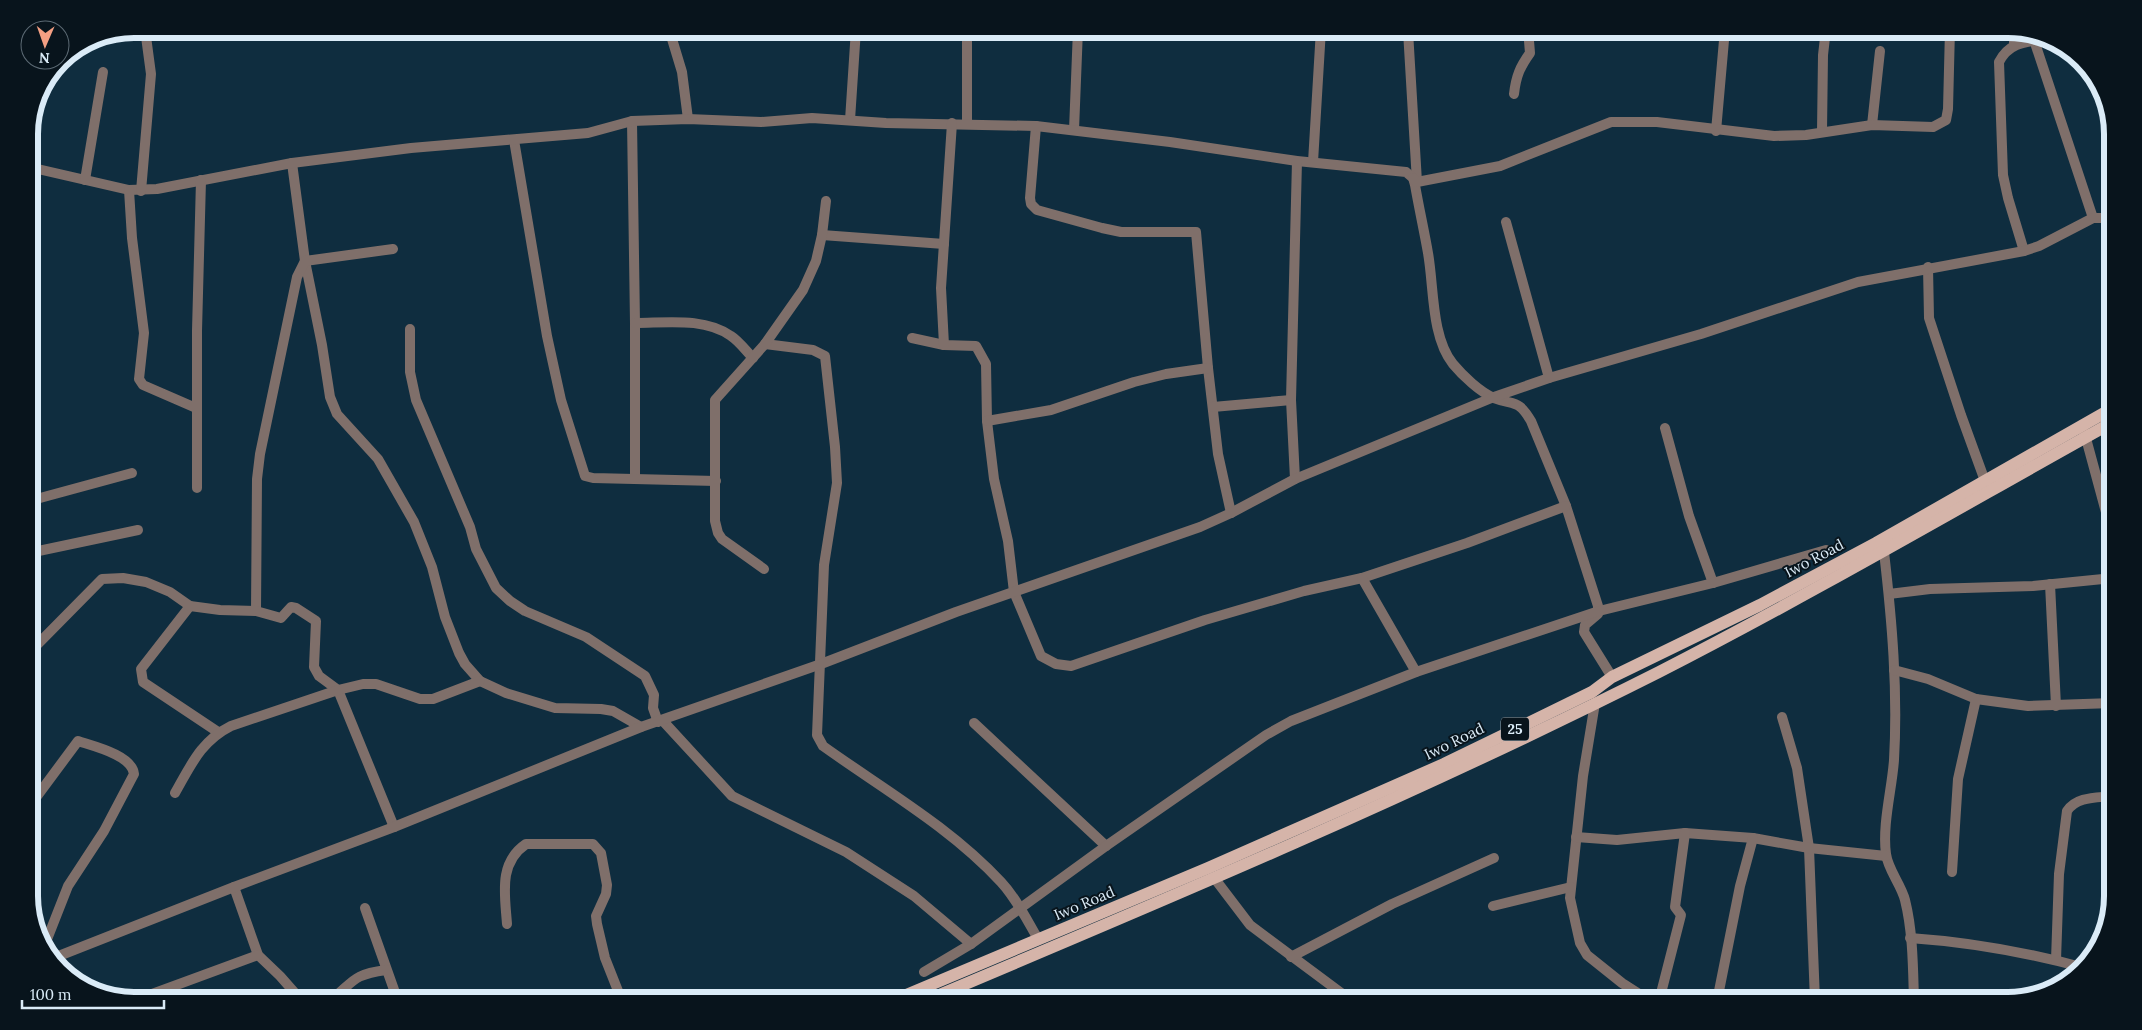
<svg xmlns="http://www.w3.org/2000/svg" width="2142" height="1030" viewBox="0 0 2142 1030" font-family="Lora,serif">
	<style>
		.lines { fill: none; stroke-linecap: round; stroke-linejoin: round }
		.stream { stroke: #466174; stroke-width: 3 }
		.minor { stroke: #7f6f6a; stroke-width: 10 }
		.primary { stroke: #d5b4a9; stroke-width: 12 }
		.labels { text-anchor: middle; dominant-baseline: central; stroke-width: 4; stroke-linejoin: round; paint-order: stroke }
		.shield { fill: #08141c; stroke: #9baab5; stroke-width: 1 }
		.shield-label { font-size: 14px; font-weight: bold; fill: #daebf7 }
		.street-label { font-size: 15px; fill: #daebf7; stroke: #08141c }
		.rim { fill: none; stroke: #daebf7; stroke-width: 6 }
	</style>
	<rect width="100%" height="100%" fill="#0f2d3f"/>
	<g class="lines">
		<path class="stream" d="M117 32 171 29"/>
		<g class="minor">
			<path d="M669 29 682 72 688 119"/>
			<path d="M967 29V124"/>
			<path d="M2014 30V45"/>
			<path d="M1408 31 1417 182"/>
			<path d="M2034 40 2093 218"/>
			<path d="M1514 94C1516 76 1520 67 1530 53L1528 29"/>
			<path d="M850 120 856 29"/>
			<path d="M632 121 635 323V479"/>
			<path d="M1872 125 1880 51"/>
			<path d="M1036 126 1030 198 1031 204 1037 210 1102 228 1121 232H1196L1208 368 1218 454 1231 513"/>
			<path d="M1074 130 1078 29"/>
			<path d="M1716 131 1725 29"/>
			<path d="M1822 131 1823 55 1826 29"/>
			<path d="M514 140 547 336 561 400 585 476 593 478 716 481"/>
			<path d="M1313 162 1321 29"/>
			<path d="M292 163 305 261 322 345 330 397 337 414 378 459 414 522 432 567 445 617 459 653 465 664 480 681 506 693 555 708 601 709 613 711 641 727"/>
			<path d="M29 167 129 190 157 189 292 163 411 148 588 133 632 121 688 119 761 122 812 118 886 123 1036 126 1170 142 1297 161 1406 172 1413 178 1415 185C1419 208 1424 230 1428 253 1434 286 1431 337 1453 364 1463 376 1480 392 1494 398 1515 406 1518 399 1531 421L1566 506 1598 606V614L1585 625 1584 632 1612 677"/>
			<path d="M1413 178 1417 182 1500 166 1611 122H1657L1774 136 1806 135 1872 125 1933 127 1946 120 1948 109 1950 29"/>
			<path d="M85 180 103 72"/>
			<path d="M129 190 132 238 144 333 139 379 143 385 196 408"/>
			<path d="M141 191 151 74 145 29"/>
			<path d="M1506 222 1549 378"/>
			<path d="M822 235 944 244"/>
			<path d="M2024 251 2008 198 2003 175 1999 62C2010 40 2030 42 2051 38"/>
			<path d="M1928 267 1929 318 1961 415 1985 481"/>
			<path d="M635 323C666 323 704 317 731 336 739 341 746 351 753 358"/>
			<path d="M410 329V372L416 400 470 527 476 549 496 588 510 601 525 611 586 637 645 676 654 695 653 708 658 722"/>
			<path d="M912 338 944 345 976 346 986 364 987 421 994 479 1008 541 1014 592 1041 656 1056 664 1071 666 1205 620 1304 591 1362 578 1467 543 1566 506"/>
			<path d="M765 344 813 350 825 356 835 447 837 483 824 565 817 735 823 746C883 789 950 827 1001 882 1016 898 1027 920 1038 939"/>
			<path d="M944 345 941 288 952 123"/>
			<path d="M1213 407 1291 400"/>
			<path d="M987 421 1051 410 1134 382 1166 374 1208 368"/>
			<path d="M1665 428 1689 516 1713 583"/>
			<path d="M2084 431 2113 538"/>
			<path d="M1295 479 1291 400 1297 161"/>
			<path d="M197 488V331L201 180"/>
			<path d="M29 501 132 473"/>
			<path d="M1884 552C1892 621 1898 691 1894 760 1892 789 1882 825 1886 854 1888 870 1901 884 1905 900 1913 932 1913 968 1914 1001"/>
			<path d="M29 553 138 530"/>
			<path d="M764 569 722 539 718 533 715 521V400L765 344 803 290 816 261 822 235 826 201"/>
			<path d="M1362 578 1416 672"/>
			<path d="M2050 584 2056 706"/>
			<path d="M1889 594 1930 589 2033 586 2113 578"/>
			<path d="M190 606 141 669 143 682 218 732"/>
			<path d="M256 611 257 479 260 454 297 277 305 261 393 249"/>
			<path d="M29 653 102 579 123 578 146 582 170 592 190 606 220 610 256 611 281 618 291 607 296 608 316 621 314 667 319 676 338 690 394 827"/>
			<path d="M1894 670 1928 679 1976 699 2028 706 2113 703"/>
			<path d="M1595 703 1583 776 1570 898 1580 943 1587 955 1622 983 1650 1001"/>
			<path d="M1782 717 1797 768 1809 848 1815 1001"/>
			<path d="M663 721 732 796 846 852 914 896 971 944"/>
			<path d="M974 723 1106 846"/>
			<path d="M175 793C191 765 201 741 231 726L338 690 363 684H376L420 699H433L480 681"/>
			<path d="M29 807 78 741C93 746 132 755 134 774L104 831 68 886 44 947"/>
			<path d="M1576 837 1617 840 1685 833 1753 838 1809 848 1886 856"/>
			<path d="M1952 872 1958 779 1976 699"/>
			<path d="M1215 879 1250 925 1352 1001"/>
			<path d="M234 887 258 955 280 976 302 1001"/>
			<path d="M1493 906 1571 887"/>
			<path d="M365 908 398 1001"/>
			<path d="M507 924C505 895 498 863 526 844H593L601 853 607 885 606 894 596 916 597 924 605 958 622 1001"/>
			<path d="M1910 938C1968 942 2025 952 2081 967"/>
			<path d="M1291 957 1392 904 1494 858"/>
			<path d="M51 959 234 887 394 827 641 727 821 664 956 612 1200 527 1231 513 1295 479 1494 397 1549 378 1701 334 1858 282 2024 251 2039 246 2093 218H2104L2113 222"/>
			<path d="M2056 960 2059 874 2067 811C2077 796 2097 798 2113 796"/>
			<path d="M924 972 971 944 1106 846 1266 735 1291 721 1416 672 1599 611 1713 583 1826 550"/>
			<path d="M555 994 559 1001"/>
			<path d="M334 998 352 1001"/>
			<path d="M133 1001 258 955"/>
			<path d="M330 1001C355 981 351 975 386 970"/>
			<path d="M1659 1001 1681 915 1675 907 1685 833"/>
			<path d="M1717 1001 1740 886 1753 838"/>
		</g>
		<g class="primary">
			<path d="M892 1001 1208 868 1444 764 1592 692 1612 677 1760 605 1876 543 2113 408"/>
			<path d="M925 1001C1172 897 1419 793 1659 672 1813 593 1962 506 2113 422"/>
		</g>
	</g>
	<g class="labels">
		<rect class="shield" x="1501" y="717.5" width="28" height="23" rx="4"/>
		<g class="shield-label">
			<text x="1515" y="729">25</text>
		</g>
		<g class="street-label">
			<text transform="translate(1814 558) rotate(-28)">Iwo Road</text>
			<text transform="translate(1454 741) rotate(-26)">Iwo Road</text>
			<text transform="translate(1084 903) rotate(-23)">Iwo Road</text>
		</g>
	</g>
	<path d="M0 0H2142V1030H0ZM134 38H2008A96 96 0 0 1 2104 134V896A96 96 0 0 1 2008 992H134A96 96 0 0 1 38 896V134A96 96 0 0 1 134 38Z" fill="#08141c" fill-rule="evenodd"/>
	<path class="rim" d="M134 38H2008A96 96 0 0 1 2104 134V896A96 96 0 0 1 2008 992H134A96 96 0 0 1 38 896V134A96 96 0 0 1 134 38Z"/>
	<g transform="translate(45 45) rotate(182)"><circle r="24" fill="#08141c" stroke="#5c6a74"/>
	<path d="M0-4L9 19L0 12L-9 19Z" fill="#f39f83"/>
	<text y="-8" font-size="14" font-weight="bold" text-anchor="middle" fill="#daebf7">N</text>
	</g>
	<path d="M22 1000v8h142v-8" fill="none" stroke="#daebf7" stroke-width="2.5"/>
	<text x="30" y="1000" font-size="15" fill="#daebf7" stroke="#08141c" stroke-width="4" paint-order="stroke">100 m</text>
</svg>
